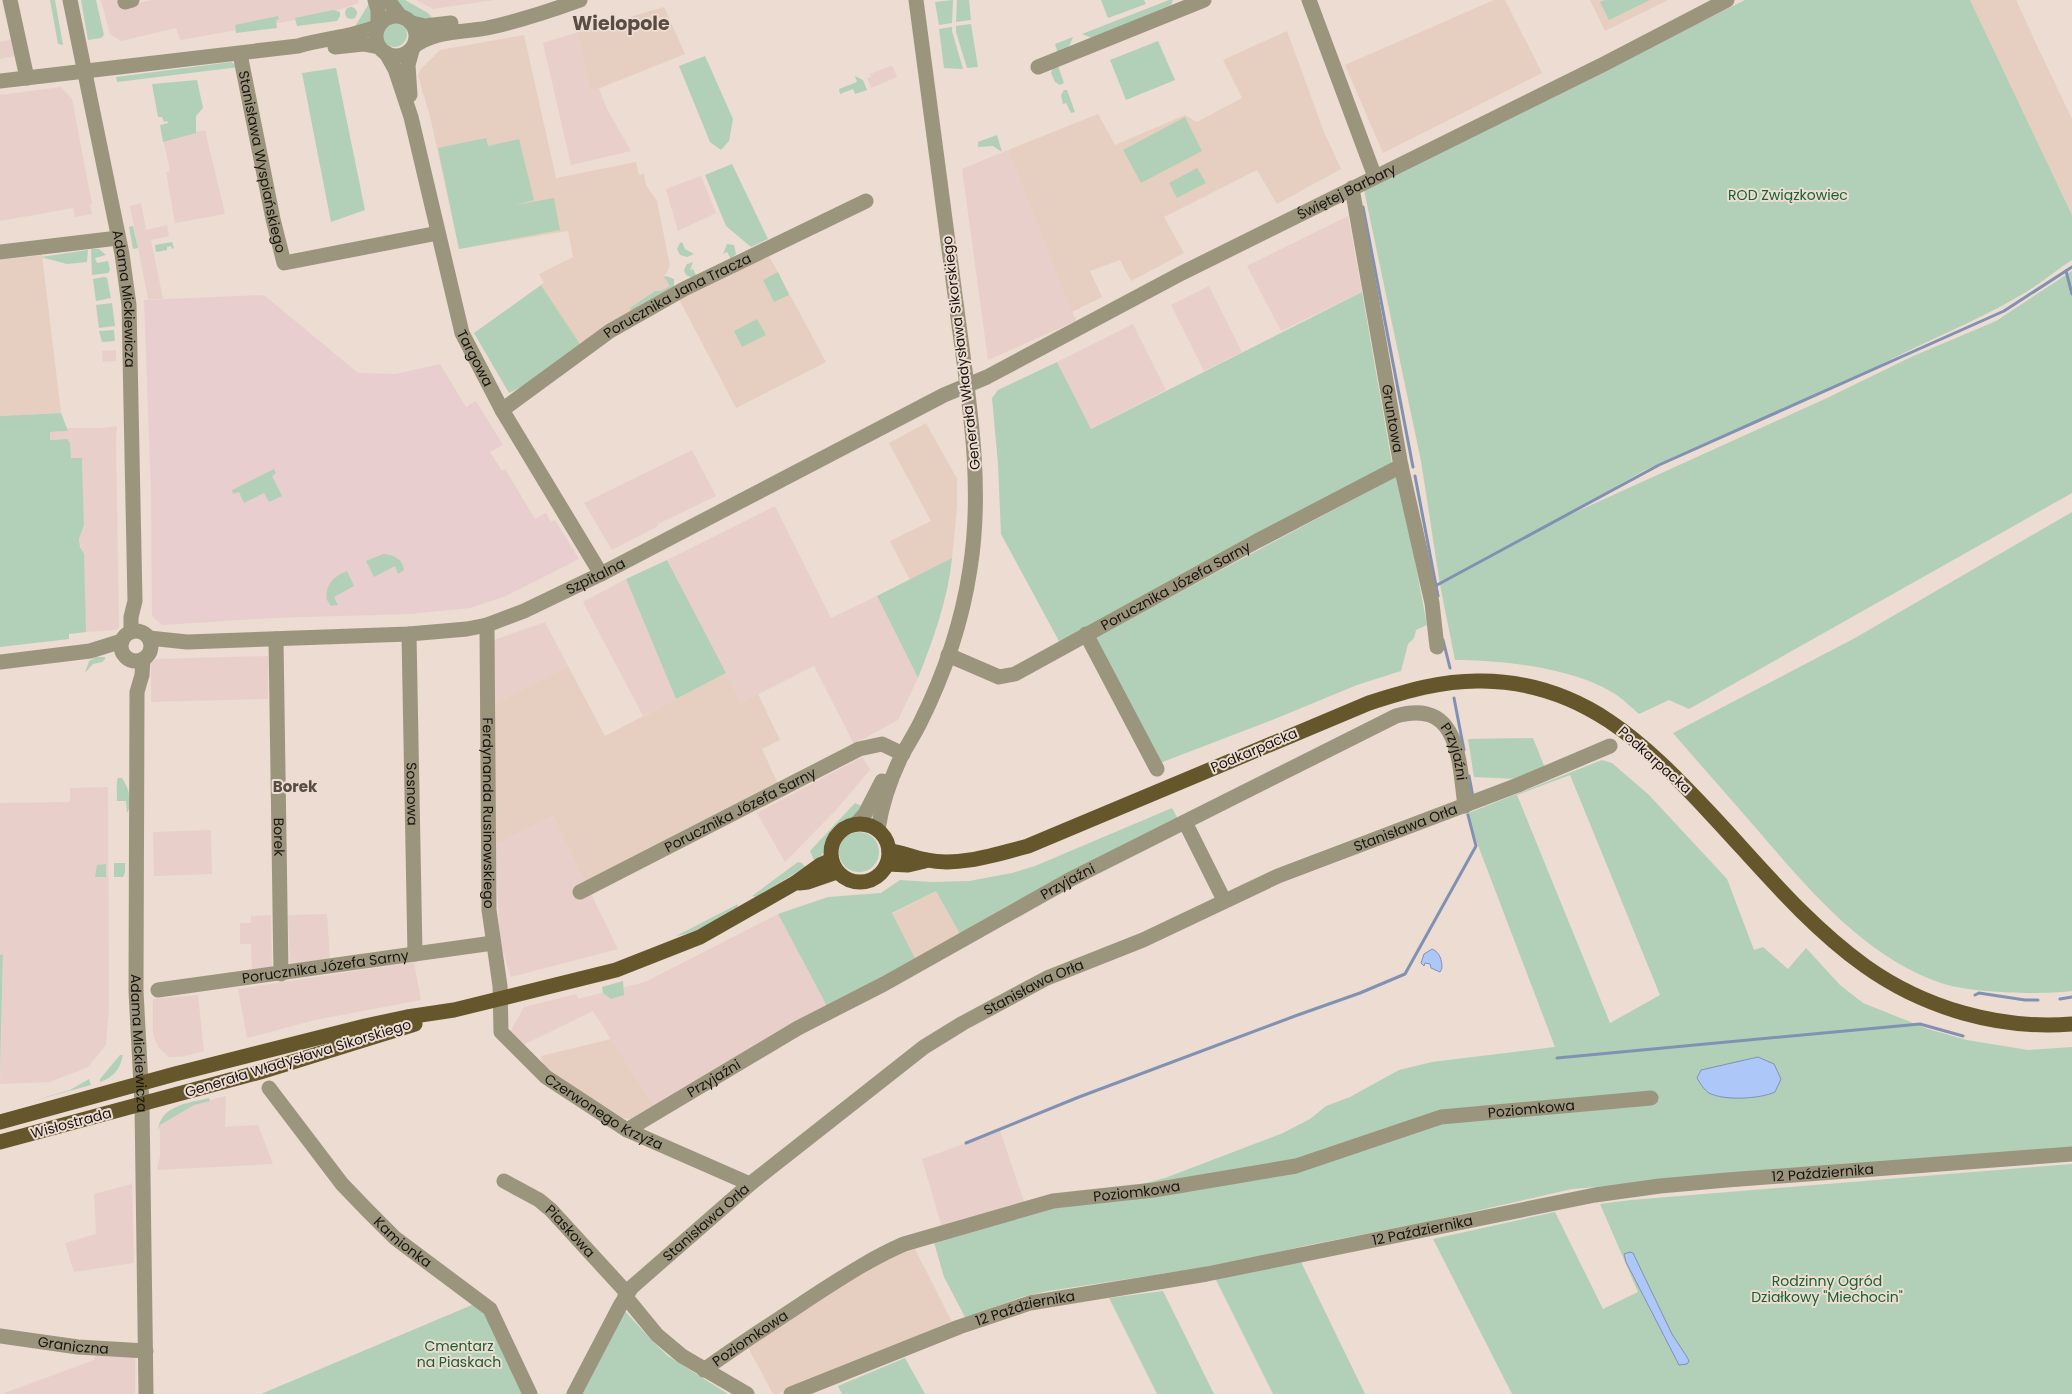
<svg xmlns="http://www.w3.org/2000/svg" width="2072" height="1394" viewBox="0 0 2072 1394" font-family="Poppins,sans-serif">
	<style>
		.commercial { fill: #e9cfca }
		.built { fill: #e6cfc0 }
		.medical { fill: #e9cecf }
		.green { fill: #b2d0b7; fill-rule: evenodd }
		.water { fill: #adc7f9; stroke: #8191b3 }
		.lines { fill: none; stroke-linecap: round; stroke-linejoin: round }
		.stream { stroke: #8191b3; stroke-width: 3 }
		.minor { stroke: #9c957e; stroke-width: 15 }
		.major { stroke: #65572b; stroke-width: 15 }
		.labels { text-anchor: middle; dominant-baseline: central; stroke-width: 4; stroke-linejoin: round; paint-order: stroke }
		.street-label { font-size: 14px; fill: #1a1411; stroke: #ecdcd1 }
		.park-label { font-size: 14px; fill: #186130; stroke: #ecdcd1 }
		.neighbourhood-label { font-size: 15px; font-weight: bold; fill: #594c43; stroke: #ecdcd1 }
		.district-label { font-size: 19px; font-weight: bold; fill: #594c43; stroke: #ecdcd1 }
	</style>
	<rect width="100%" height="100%" fill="#ecdcd1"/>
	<g class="commercial">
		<path d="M101 0H121L123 7 152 0H358L359 3 324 15 180 40 176 28 121 41 110 34Z"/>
		<path d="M416 0H494L433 9Z"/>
		<path d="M578 32 590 92 599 89 607 109 631 151 571 165 543 43Z"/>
		<path d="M12 39 16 56 0 59V42Z"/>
		<path d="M890 66 893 67 897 77 871 88 867 78 871 77 870 74Z"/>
		<path d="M61 87 72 99 92 204 90 205 92 214 75 217 73 208 0 221V95Z"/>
		<path d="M205 130 225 214 175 223 166 172 170 171 163 139Z"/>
		<path d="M1008 150 1076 321 988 360 962 169Z"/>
		<path d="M701 176 716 213 678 231 666 189Z"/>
		<path d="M141 203 146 230 167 225 169 236 151 240 163 299H148L130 206Z"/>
		<path d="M1348 216 1362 292 1281 331 1247 266Z"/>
		<path d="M1209 286 1242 352 1204 371 1171 305Z"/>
		<path d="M1133 324 1166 390 1090 429 1057 362Z"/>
		<path d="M116 350V361L103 362 102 351Z"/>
		<path d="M117 426 116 443 119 627 116 630 86 632 82 552 79 539 84 525 82 458H71L70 443 67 439 50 440 49 432 67 431V428H103Z"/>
		<path d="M692 450 716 496 658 524V526L612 550 584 503Z"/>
		<path d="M775 506 831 618 877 596 918 678 898 720 854 744 814 666 741 703 667 560Z"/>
		<path d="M626 579 676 699 643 716 583 602Z"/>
		<path d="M545 622 568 666 495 703 494 640Z"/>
		<path d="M268 656V699L151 702V663L156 659Z"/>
		<path d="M862 757 870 770 835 811 785 862 757 813Z"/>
		<path d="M108 787 109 1008 106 1045 88 1067 50 1082 0 1084 3 955H0V803L70 802V788Z"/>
		<path d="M553 816 618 949 511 977 500 942 495 845Z"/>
		<path d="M211 830 212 874 154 876 153 832Z"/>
		<path d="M327 914 330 959 290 964 288 915Z"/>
		<path d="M778 914 828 1008 654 1107 593 1011 523 1045 510 1032 524 1007 576 994 578 999 645 982Z"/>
		<path d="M271 915 272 967 252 970 251 944H240V923H251V916Z"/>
		<path d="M414 962 421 1000 315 1020 247 1038 238 989Z"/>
		<path d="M198 995 204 1051 181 1057H169L159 1048 153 1035V999Z"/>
		<path d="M226 1096 225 1127 258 1125 273 1164 157 1170 160 1156V1123L173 1109Z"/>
		<path d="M1000 1131 1025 1204 942 1228 922 1159Z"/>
		<path d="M132 1184 134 1263 74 1272 65 1243 96 1234 94 1194Z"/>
		<path d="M96 1354 135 1357V1394H2L94 1360Z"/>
	</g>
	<g class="built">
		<path d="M1494 0H1505L1542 73 1383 153 1345 65Z"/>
		<path d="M1590 0H1668L1605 31Z"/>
		<path d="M1970 0H2016L2040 52 2072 119V215Z"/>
		<path d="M664 7 685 54 590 92 578 32Z"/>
		<path d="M1287 31 1324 132 1341 169 1277 204 1257 170 1164 217 1184 253 1131 281 1120 260 1090 271 1102 297 1072 312 1008 150 1098 114 1115 145 1185 115 1197 122 1242 98 1223 60Z"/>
		<path d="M524 35 556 178 636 162 639 175 644 174 646 185 657 201 670 266 664 277 670 286 580 344 541 285 544 283 539 274 573 257 568 231 459 249 430 116 418 76 420 70 440 50Z"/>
		<path d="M768 254 826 362 736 408 679 299Z"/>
		<path d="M42 255 61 413 0 416V260Z"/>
		<path d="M926 423 957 479V507L952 558 910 580 890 541 931 521 889 443Z"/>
		<path d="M568 666 605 736 726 673 741 703 758 694 780 740 762 749 778 784 585 882 553 816 495 845V703Z"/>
		<path d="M936 891 961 936 916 960 892 914Z"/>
		<path d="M611 1039 654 1107 631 1119 624 1118 552 1075 544 1067 541 1056Z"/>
		<path d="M915 1249 953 1324 832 1374 777 1394H773L745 1342 852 1280 907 1250Z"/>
	</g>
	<path class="medical" d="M264 295 358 373 396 374 440 364 466 407 476 401 503 445 490 452 502 471 505 469 535 519 546 513 551 522 555 520 579 559 506 596 470 608 410 614 272 618 162 625 152 616 151 491 144 300Z"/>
	<g class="green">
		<path d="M50 0H55L63 45 58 44Z"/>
		<path d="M81 0H96L104 35 101 38 88 40Z"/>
		<path d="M391 0H405L428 13 433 19 415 18 399 8Z"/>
		<path d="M953 0 952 23 939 25 935 2Z"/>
		<path d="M957 0H969L971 20 956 22Z"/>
		<path d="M1101 0H1144L1146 4 1108 18Z"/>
		<path d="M1169 0H1173L1171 5 1092 38 1082 34Z"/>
		<path d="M1605 0H1650L1609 20 1600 2Z"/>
		<path d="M1745 0H1970L2072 215V260C2055 271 2039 285 2021 295 1976 322 1926 340 1879 366L1643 471 1558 520 1827 398 1911 357 1996 321 2072 271V493L1689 709 1669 700 1639 714C1632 708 1625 701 1618 696 1578 668 1503 660 1455 660L1440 585 1421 461 1364 190Z"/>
		<path d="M370 2H372L371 21 354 28Z"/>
		<circle cx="351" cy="13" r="6"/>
		<path d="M333 10 340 12V16L337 21 297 26 295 18Z"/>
		<path d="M278 16 279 19 276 20 277 28 236 33 235 25Z"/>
		<circle cx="394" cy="34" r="13"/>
		<path d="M971 24 978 67 967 68 956 32V26Z"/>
		<path d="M952 27V31L963 69 944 68 939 29Z"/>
		<path d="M1073 37 1068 49 1058 54 1055 44Z"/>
		<path d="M1158 41 1175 80 1126 100 1110 60Z"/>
		<path d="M705 56 733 119 729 141 721 150 710 142 679 66Z"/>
		<path d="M231 62 239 67 117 82 116 77Z"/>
		<path d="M1057 63 1064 83 1060 85 1055 82 1051 73 1053 66Z"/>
		<path d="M336 68 365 210 331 222 302 73Z"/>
		<path d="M855 76 863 80 867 90 855 94 853 89 840 94 839 89 857 82Z"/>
		<path d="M197 80 203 108 196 116V133L163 142 160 125 168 123 167 121 164 122 162 117H158L152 84Z"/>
		<path d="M1064 90H1067L1075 112 1071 113 1066 103 1063 104 1061 95Z"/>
		<path d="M1185 117 1202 151 1141 183 1123 150Z"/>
		<path d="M997 135 1002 152 993 146 978 147V142Z"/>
		<path d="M486 138 488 146 519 139 534 200 515 205 554 198 560 230 459 249 438 148Z"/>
		<path d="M732 164 768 239 751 247 726 226 705 175Z"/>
		<path d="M1197 168 1206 183 1177 198 1169 183Z"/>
		<path d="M133 226 138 248 133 249 129 227Z"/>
		<path d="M172 242 174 248 172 249 171 246 167 247V250L156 252 155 245Z"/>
		<path d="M682 242 685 249 694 254 687 257 680 255 677 249 680 243Z"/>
		<path d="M727 244 734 245 736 254 731 259 727 252 723 254Z"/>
		<path d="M91 249H99L106 255 95 258 97 263 108 261 110 270 108 273 92 275Z"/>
		<path d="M88 250 87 262 67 264 41 257Z"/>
		<path d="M693 262 690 270 693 269 696 275 693 278 686 275 684 270 687 264Z"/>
		<path d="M778 272 789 295 774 302 763 280Z"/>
		<path d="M666 276 674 279V286L632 312 630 308 655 291H661L670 286 664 277Z"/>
		<path d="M104 277 107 278 111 298 96 301 93 279Z"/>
		<path d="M541 285 580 344 529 383 509 393 474 333Z"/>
		<path d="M1362 292 1392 464 1060 643 1001 534 998 464 992 398 998 390 1057 362 1091 429Z"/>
		<path d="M112 303 115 326 99 328 96 305Z"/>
		<path d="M757 319 766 335 742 347 734 331Z"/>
		<path d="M114 330 115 341 102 342 99 331Z"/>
		<path d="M61 413 68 431 50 432V440L67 439 70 443 71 458H82L84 525 79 539 80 547 84 554 86 632 69 634V639L0 647V416Z"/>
		<path d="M274 469 276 473 272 476 282 496 269 502 264 493 244 503 239 492 233 494 232 490Z"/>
		<path d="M1397 476 1402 492 1427 625 1416 630 1414 638 1408 644 1401 671 1357 685 1277 718 1160 763 1092 639Z"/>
		<path d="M2072 512V991C2040 995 1974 993 1944 984 1867 959 1811 892 1761 834 1732 800 1702 767 1673 733L1855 638Z"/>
		<path d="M383 554C393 554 403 559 404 570L398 574 395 566 374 577 366 561Z"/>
		<path d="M952 558C948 599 933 640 918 678L877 596Z"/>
		<path d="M667 560 726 673 676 699 626 579Z"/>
		<path d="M347 571 354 586 334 597 338 605 331 606 327 600C325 584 333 577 347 571Z"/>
		<path d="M96 657H105V659L102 662 93 664 85 673 89 661Z"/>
		<path d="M1533 738 1545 768 1518 779 1474 777 1468 739Z"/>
		<path d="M1602 760 1612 763 1649 795 1727 879 1754 950 1763 947 1788 969 1806 948 1840 985 1863 1003 1928 1029 1967 1040 2028 1050 2072 1047V1149L1572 1189 1436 1220 1304 1246 1227 1264 1048 1291 1022 1297 966 1319 944 1277 933 1239 1165 1178 1283 1133 1310 1119 1326 1106 1350 1097 1399 1070 1432 1062 1555 1047 1466 814ZM1570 775 1660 995 1610 1023 1517 795Z"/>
		<path d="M118 778H122C128 787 134 802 127 813L126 801H117C117 794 116 782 118 778Z"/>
		<path d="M855 803 864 807 852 819 837 826 831 833 822 855 815 862 810 851Z"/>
		<path d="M1172 808 1178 819 961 936 936 891 892 913 916 960 828 1008 778 914 828 897 881 893 900 880 932 882 969 881 1012 873 1035 866Z"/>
		<circle cx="859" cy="852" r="20"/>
		<path d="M798 862 802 863 805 867 756 897 752 896Z"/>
		<path d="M114 863H125V872L123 877H114Z"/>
		<path d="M106 864V877H95L97 865Z"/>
		<path d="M738 904 737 908C718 919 697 933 676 936Z"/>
		<path d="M3 954 0 1072V955Z"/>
		<path d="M623 981 624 995 611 999 603 993 602 987Z"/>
		<path d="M120 1055H123C120 1069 114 1077 100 1082V1079Z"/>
		<path d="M89 1079 91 1085 29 1102 70 1090Z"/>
		<path d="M209 1098 210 1101 194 1105 160 1125 158 1131C160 1105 189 1103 209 1098Z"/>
		<path d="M2072 1164V1394H1512L1433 1239 1555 1212 1603 1309 1638 1292 1600 1204 1631 1200Z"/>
		<path d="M1301 1262 1365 1394H1273L1215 1278Z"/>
		<path d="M1163 1291 1211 1388 1214 1394H1157L1109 1298Z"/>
		<path d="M472 1305 484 1312 523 1394H261Z"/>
		<path d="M624 1310 653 1342 668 1356 728 1394H579Z"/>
		<path d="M905 1358 925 1394H842L838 1386Z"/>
	</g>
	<g class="water">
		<path d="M1432 949C1440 952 1442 961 1442 968L1440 972 1431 968 1430 964 1425 963 1424 966 1421 963 1424 954Z"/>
		<path d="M1758 1057 1774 1064 1781 1079 1775 1092C1760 1099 1724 1101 1709 1093 1704 1090 1700 1083 1697 1078L1701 1070Z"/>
		<path d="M1630 1252 1633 1253 1672 1334 1687 1357 1689 1361 1687 1364 1679 1365 1626 1262 1624 1254Z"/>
	</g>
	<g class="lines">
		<g class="stream">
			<path d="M1363 207 1413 467"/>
			<path d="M2066 271 2072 294"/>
			<path d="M1415 476 1438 596"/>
			<path d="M1437 585 1659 465 2004 311 2072 267"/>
			<path d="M1443 640 1450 668"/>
			<path d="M1454 698 1464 750"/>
			<path d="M1469 776 1473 797"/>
			<path d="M1975 995 1979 993 2025 1000H2038"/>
			<path d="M2060 999 2072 997"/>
			<path d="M1557 1058 1920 1024 1963 1036"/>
			<path d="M966 1143 1079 1097 1295 1016 1360 993 1405 974 1476 846 1468 815"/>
		</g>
		<g class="minor">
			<path d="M10 0 27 78"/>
			<path id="s1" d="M70 0 122 254 129 305 135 601 131 617V632"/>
			<path d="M375 0 378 10V26"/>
			<path d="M388 0 400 16"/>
			<path d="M1309 0 1375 177"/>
			<path d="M125 2 132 0"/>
			<circle cx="396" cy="36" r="20"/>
			<path d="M412 23 425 26 451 23"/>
			<path d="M335 47 363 44 379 47"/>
			<path d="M413 47C436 30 460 33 487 28 519 21 550 11 580 0"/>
			<path id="s2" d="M386 53 395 69 411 117 462 333 502 410 601 574"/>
			<path id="s3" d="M240 54 273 219 284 263 438 233"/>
			<path d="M1038 67 1204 0"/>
			<path d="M0 81 298 46C325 38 353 37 378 26"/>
			<path d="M410 95 408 65 413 47"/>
			<path id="s4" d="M1352 188 1401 466 1432 603 1437 647"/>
			<path d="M0 252 118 238"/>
			<path id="s5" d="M502 410 610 331 684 289 866 201"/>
			<path id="s6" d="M487 625 489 910 500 986 501 1032 546 1077 627 1130 750 1184"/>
			<circle cx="136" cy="646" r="15"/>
			<path id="s7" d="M409 634 415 954"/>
			<path d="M1086 634 1157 769"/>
			<path id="s8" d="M149 638 187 642 409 634 467 629 487 625 524 611 601 574 944 395 987 377 1182 273 1604 64 1727 0"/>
			<path id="s9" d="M276 639 281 974"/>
			<path id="s10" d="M948 655 999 677 1015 674 1257 541 1401 466"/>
			<path id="s11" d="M143 659 142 675 137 692 136 991 142 1104 146 1394"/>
			<path d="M0 662 90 651 122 641"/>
			<path d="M1185 822 1224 900"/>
			<path d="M857 823 865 814 882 781"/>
			<path d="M878 829C882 803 891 777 903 753 909 743 915 733 920 723 944 675 962 622 970 569 984 482 968 396 957 310 943 206 929 103 916 0"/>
			<path id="s12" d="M580 892 859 749 882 744 903 754"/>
			<path id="s13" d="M158 990 493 943"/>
			<path id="s14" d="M269 1088 342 1184 368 1211 395 1238 490 1309 530 1394"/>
			<path id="s15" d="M627 1130 798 1028 884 984 1071 879 1396 716C1460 698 1459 762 1465 806"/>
			<path id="s16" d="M504 1181 539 1200 551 1210 627 1293"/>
			<path d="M625 1296 657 1335 682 1356 747 1394"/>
			<path id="s17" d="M0 1336 78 1347 146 1351"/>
			<path id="s18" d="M704 1370C741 1343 780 1318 818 1293 846 1275 874 1257 904 1244L1053 1201 1154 1190 1296 1166 1441 1117 1651 1098"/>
			<path id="s19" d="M574 1394 621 1304 632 1287 750 1184 924 1047 963 1023 1047 978 1143 940 1278 876 1518 785 1610 746"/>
			<path id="s20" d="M791 1394 959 1327 1030 1303 1207 1274 1595 1195 1660 1186 1727 1180 2072 1154"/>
		</g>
		<g class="major">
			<circle cx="860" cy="853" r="29"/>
			<path d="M889 851C902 852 914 858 927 860 959 867 997 854 1028 846L1369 703C1406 691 1443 680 1482 681 1583 682 1644 743 1708 811 1758 864 1805 923 1865 966 1924 1008 1999 1030 2072 1024"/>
			<path d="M887 864 908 865 925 861"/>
			<path d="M799 883 808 882 837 872"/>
			<path d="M0 1122 175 1074 365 1026 407 1017 454 1010 616 970 700 937 795 883 820 865 831 860"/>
			<path d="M0 1142 260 1072 415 1024"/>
		</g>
	</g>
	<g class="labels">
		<g class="street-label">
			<text stroke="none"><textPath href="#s3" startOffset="110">Stanisława Wyspiańskiego</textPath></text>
			<text stroke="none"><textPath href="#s8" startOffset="1302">Świętej Barbary</textPath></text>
			<text stroke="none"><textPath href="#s5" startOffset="210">Porucznika Jana Tracza</textPath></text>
			<text stroke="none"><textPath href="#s1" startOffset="304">Adama Mickiewicza</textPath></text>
			<text transform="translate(961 353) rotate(-97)">Generała Władysława Sikorskiego</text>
			<text stroke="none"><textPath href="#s2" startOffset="319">Targowa</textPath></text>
			<text stroke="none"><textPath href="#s4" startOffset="234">Gruntowa</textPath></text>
			<text stroke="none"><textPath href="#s8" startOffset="458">Szpitalna</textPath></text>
			<text stroke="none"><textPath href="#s10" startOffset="255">Porucznika Józefa Sarny</textPath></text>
			<text transform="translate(1254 750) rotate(-23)">Podkarpacka</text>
			<text stroke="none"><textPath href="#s15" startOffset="955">Przyjaźni</textPath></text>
			<text transform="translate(1655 760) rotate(42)">Podkarpacka</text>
			<text stroke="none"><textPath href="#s7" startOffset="160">Sosnowa</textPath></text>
			<text stroke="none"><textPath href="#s12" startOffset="180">Porucznika Józefa Sarny</textPath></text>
			<text stroke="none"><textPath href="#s6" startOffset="188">Ferdynanda Rusinowskiego</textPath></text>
			<text stroke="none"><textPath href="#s19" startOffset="1030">Stanisława Orła</textPath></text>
			<text stroke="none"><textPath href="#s9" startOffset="198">Borek</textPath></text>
			<text stroke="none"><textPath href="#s15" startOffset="506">Przyjaźni</textPath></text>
			<text stroke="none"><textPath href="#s13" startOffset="169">Porucznika Józefa Sarny</textPath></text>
			<text stroke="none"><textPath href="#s19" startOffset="625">Stanisława Orła</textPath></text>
			<text stroke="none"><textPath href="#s11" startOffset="385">Adama Mickiewicza</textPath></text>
			<text transform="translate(298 1058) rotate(-17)">Generała Władysława Sikorskiego</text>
			<text stroke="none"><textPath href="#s15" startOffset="101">Przyjaźni</textPath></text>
			<text stroke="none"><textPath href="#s18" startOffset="881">Poziomkowa</textPath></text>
			<text stroke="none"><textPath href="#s6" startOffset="539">Czerwonego Krzyża</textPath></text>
			<text transform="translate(71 1123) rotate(-15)">Wisłostrada</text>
			<text stroke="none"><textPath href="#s20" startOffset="1060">12 Października</textPath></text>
			<text stroke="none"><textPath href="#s18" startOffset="476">Poziomkowa</textPath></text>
			<text stroke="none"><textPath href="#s19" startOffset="220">Stanisława Orła</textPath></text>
			<text stroke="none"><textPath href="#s20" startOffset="655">12 Października</textPath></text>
			<text stroke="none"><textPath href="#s16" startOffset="84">Piaskowa</textPath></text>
			<text stroke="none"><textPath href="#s14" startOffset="205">Kamionka</textPath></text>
			<text stroke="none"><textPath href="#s20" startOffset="250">12 Października</textPath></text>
			<text stroke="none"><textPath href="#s18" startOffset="56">Poziomkowa</textPath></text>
			<text stroke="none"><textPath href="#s17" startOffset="74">Graniczna</textPath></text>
		</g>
		<g class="park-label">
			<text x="1788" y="195">ROD Związkowiec</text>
			<text x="1827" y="1281">Rodzinny Ogród<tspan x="1827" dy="16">Działkowy "Miechocin"</tspan></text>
			<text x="459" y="1346">Cmentarz<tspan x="459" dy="16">na Piaskach</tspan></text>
		</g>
		<g class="neighbourhood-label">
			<text x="295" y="786">Borek</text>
		</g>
		<g class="district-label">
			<text x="621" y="23">Wielopole</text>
		</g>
	</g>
</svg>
